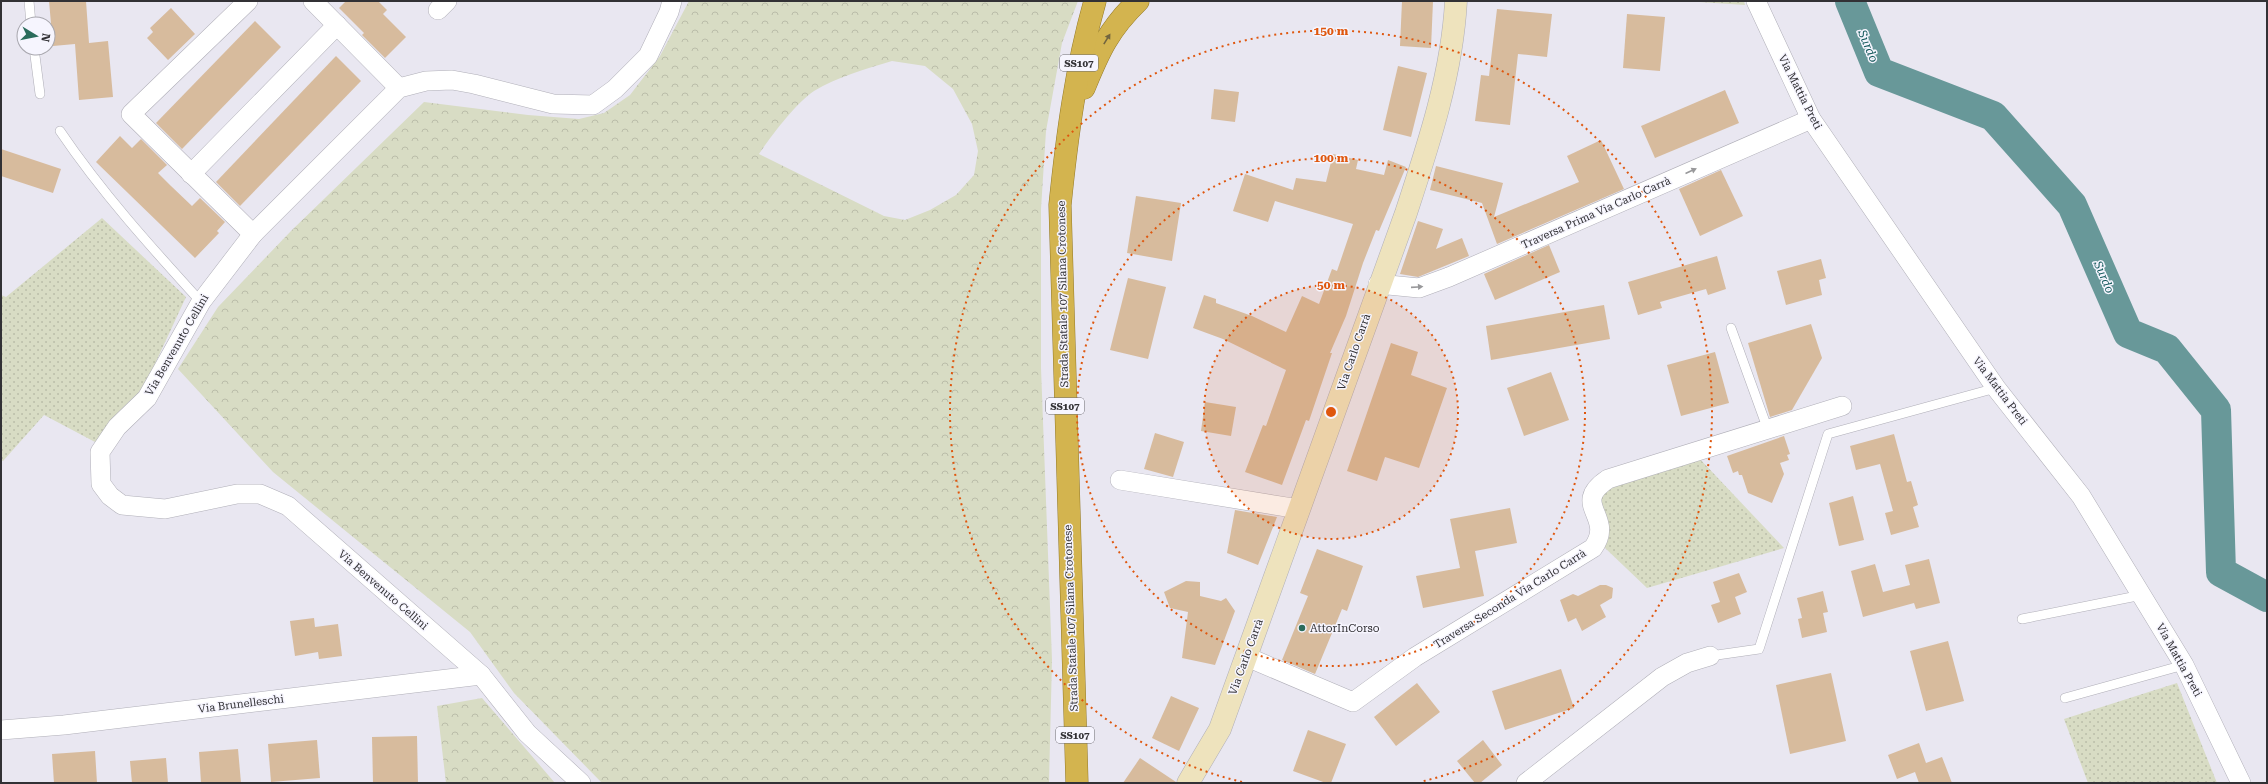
<svg xmlns="http://www.w3.org/2000/svg" width="2268" height="784" viewBox="0 0 2268 784" font-family="'Roboto Serif',serif">
	<style>
		.grass { fill: url(#grass-dots) }
		.forest { fill: url(#forest-crowns); fill-rule: evenodd }
		.lines { fill: none; stroke-linecap: round; stroke-linejoin: round }
		.river { stroke: #689899; stroke-width: 30 }
		.building { fill: #d7bb9d }
		.service-casing { stroke: #b0afb8; stroke-width: 10 }
		.minor-casing { stroke: #b0afb8; stroke-width: 20 }
		.secondary-casing { stroke: #b0afb8; stroke-width: 23 }
		.trunk-casing { stroke: #947a29; stroke-width: 23 }
		.service { stroke: #fff; stroke-width: 9 }
		.minor { stroke: #fff; stroke-width: 19 }
		.secondary { stroke: #eee3bd; stroke-width: 22 }
		.trunk { stroke: #d3b44f; stroke-width: 22 }
		.oneway { fill: #72653f }
		.oneway2 { fill: #98989a }
		.ring { fill: none; stroke: #df570e; stroke-width: 2; stroke-dasharray: 2 4 }
		.poi-dot { fill: #2a6b5b; stroke: #f6f5fe; stroke-width: 1.5 }
		.labels { text-anchor: middle; dominant-baseline: central; stroke-width: 3; stroke-linejoin: round; paint-order: stroke }
		.shield { fill: #f6f5fe; stroke: #6d6c71; stroke-width: 1 }
		.shield-label { font-size: 10px; font-weight: bold; fill: #323135 }
		.street-label { font-size: 11px; fill: #323135; stroke: #f6f5fe }
		.poi-label { font-size: 11px; fill: #323135; stroke: #f6f5fe; text-anchor: start }
		.water-label { font-size: 12px; font-style: italic; fill: #13585a; stroke: #f6f5fe }
		.centre { fill: #df570e; stroke: #f6f5fe; stroke-width: 2 }
		.ring-label { font-size: 12px; text-anchor: middle; font-weight: bold; fill: #df570e; stroke: #f6f5fe; stroke-width: 3; stroke-linejoin: round; paint-order: stroke }
	</style>
	<defs>
		<pattern id="grass-dots" width="8" height="8" patternUnits="userSpaceOnUse"><rect width="8" height="8" fill="#d8dcc4"/><path d="M2 2h.1M6 6h.1" fill="none" stroke="#babda9" stroke-width="1.8" stroke-linecap="round"/></pattern>
		<pattern id="forest-crowns" width="20" height="18" patternUnits="userSpaceOnUse"><rect width="20" height="18" fill="#d8dcc4"/><path d="M2 6a3 3 0 1 1 6 0M12 15a3 3 0 1 1 6 0" fill="none" stroke="#babda9"/></pattern>
	</defs>
	<rect width="100%" height="100%" fill="#e9e7f1"/>
	<g class="grass">
		<path d="M1684 1H1744L1745 5Z"/>
		<path d="M102 218 186 297 141 394 95 442 44 415 3 461 1 460V295L6 297Z"/>
		<path d="M1698 457 1784 548 1647 588 1604 547 1606 539 1597 494 1600 490Z"/>
		<path d="M2177 683 2217 783H2088L2064 719Z"/>
	</g>
	<g class="forest">
		<path d="M689 1H1078L1062 43 1046 131 1041 209V368L1052 660 1049 783H602L514 693 470 632 273 472 178 369 218 307 291 231 424 102 528 115 579 119 604 113 630 95 660 56ZM892 61 925 66 953 89 972 124 978 151 974 175 956 195 930 210 905 220 884 216 759 154C771 136 796 103 814 91 837 77 866 69 892 61Z"/>
		<path d="M482 698 555 783H446L437 706Z"/>
	</g>
	<g class="lines">
		<path class="river" d="M1850 1 1879 72 1993 116 2072 205 2128 333 2167 349 2216 410 2221 572 2267 597"/>
	</g>
	<g class="building">
		<path d="M49 1H86L89 43 108 41 113 97 79 100 75 44 53 46Z"/>
		<path d="M346 1H378L387 10 383 14 406 37 385 58 362 35 364 33 339 8Z"/>
		<path d="M1402 1H1433L1431 48 1400 46Z"/>
		<path d="M171 8 195 34 168 60 147 38 153 32 150 28Z"/>
		<path d="M1497 9 1552 14 1547 57 1518 54 1510 125 1475 121 1481 75 1489 76Z"/>
		<path d="M1627 14 1665 17 1660 71 1623 68Z"/>
		<path d="M255 21 281 47 182 149 156 123Z"/>
		<path d="M336 56 361 81 240 206 216 182Z"/>
		<path d="M1398 66 1427 73 1411 137 1383 130Z"/>
		<path d="M1214 89 1239 92 1235 122 1211 119Z"/>
		<path d="M1725 90 1739 123 1655 158 1641 126Z"/>
		<path d="M120 136 132 148 141 139 167 165 158 173 171 186 192 206 200 198 225 222 217 231 219 233 195 258 96 162Z"/>
		<path d="M1601 140 1624 189 1497 244 1482 203 1430 190 1436 166 1503 183 1494 217 1579 182 1567 156Z"/>
		<path d="M1 149 61 169 53 193 1 176Z"/>
		<path d="M1333 154 1358 160 1356 169 1384 175 1388 160 1406 167 1379 231 1376 230 1363 263 1346 316 1330 353H1332L1309 421 1306 420 1282 485 1245 472 1263 425 1266 426 1286 370 1223 339 1193 328 1204 295 1216 299V303L1252 316 1286 332 1302 296 1319 304 1332 269 1337 271 1353 224 1275 201 1268 222 1233 211 1245 174 1293 190 1296 178 1326 182Z"/>
		<path d="M1721 170 1743 216 1700 236 1679 189Z"/>
		<path d="M1136 196 1181 203 1172 261 1127 253Z"/>
		<path d="M1418 221 1443 229 1436 249 1462 238 1469 256 1418 277 1400 274Z"/>
		<path d="M1549 245 1560 272 1495 300 1484 274Z"/>
		<path d="M1717 256 1726 289 1708 295 1706 289 1660 302 1662 308 1638 315 1628 282Z"/>
		<path d="M1821 259 1826 278 1819 280 1822 295 1786 305 1777 271Z"/>
		<path d="M1128 278 1166 287 1148 359 1110 350Z"/>
		<path d="M1604 305 1610 339 1491 360 1486 326Z"/>
		<path d="M1811 324 1822 358 1792 410 1770 417 1748 343Z"/>
		<path d="M1391 343 1418 352 1411 375 1447 388 1419 468 1385 457 1377 481 1347 471Z"/>
		<path d="M1715 352 1729 403 1681 416 1667 365Z"/>
		<path d="M1551 372 1569 420 1524 436 1507 388Z"/>
		<path d="M1205 402 1236 407 1231 436 1201 431Z"/>
		<path d="M1155 433 1184 442 1173 477 1144 469Z"/>
		<path d="M1894 434 1907 482 1911 481 1918 505 1913 507 1919 527 1891 535 1885 513 1893 511 1880 464 1856 470 1850 446Z"/>
		<path d="M1784 436 1790 454 1787 455 1789 460 1780 463 1784 474 1772 503 1748 493 1742 475H1739L1738 471 1733 473 1727 456Z"/>
		<path d="M1853 496 1864 540 1839 546 1829 503Z"/>
		<path d="M1510 508 1517 543 1475 551 1484 596 1423 608 1416 576 1460 568 1450 519Z"/>
		<path d="M1235 510 1277 517 1258 565 1227 553Z"/>
		<path d="M1317 549 1363 566 1347 611 1342 609 1315 674 1282 660 1308 596 1300 593Z"/>
		<path d="M1929 559 1940 603 1916 609 1914 603 1863 617 1851 571 1875 564 1883 592 1910 585 1905 565Z"/>
		<path d="M1739 573 1747 592 1735 597 1741 614 1718 623 1711 605 1720 602 1713 582Z"/>
		<path d="M1186 581 1200 582V596L1221 601 1226 598 1235 611 1215 665 1182 658 1188 612 1170 608 1164 592Z"/>
		<path d="M1600 585H1606L1613 588 1612 598 1600 605 1606 617 1582 631 1576 618 1568 622 1560 600 1573 594 1578 596Z"/>
		<path d="M1823 591 1828 612 1823 613 1827 632 1802 638 1798 619 1802 618 1797 598Z"/>
		<path d="M314 618 315 627 338 624 342 656 319 659 318 652 295 656 290 621Z"/>
		<path d="M1948 641 1964 701 1926 711 1910 651Z"/>
		<path d="M1561 669 1574 708 1505 730 1492 691Z"/>
		<path d="M1831 673 1846 741 1790 754 1776 685Z"/>
		<path d="M1417 683 1440 712 1396 746 1374 717Z"/>
		<path d="M1171 696 1199 708 1179 751 1152 738Z"/>
		<path d="M1308 730 1346 744 1331 783H1326L1293 771Z"/>
		<path d="M417 736 418 783H373L372 737Z"/>
		<path d="M317 740 320 778 271 782 268 744Z"/>
		<path d="M1483 740 1502 765 1480 783H1475L1457 761Z"/>
		<path d="M1919 743 1926 763 1942 757 1952 783H1919L1915 772 1897 779 1888 755Z"/>
		<path d="M238 749 241 783H201L199 752Z"/>
		<path d="M95 751 97 783H54L52 754Z"/>
		<path d="M166 758 168 783H132L130 761Z"/>
		<path d="M1140 758 1176 782V783H1123Z"/>
	</g>
	<g class="lines">
		<g class="service-casing">
			<g id="service">
				<path d="M29 1 31 24"/>
				<path d="M34 48 40 94"/>
				<path d="M60 131C102 193 151 247 201 302"/>
				<path d="M1731 328 1768 430"/>
				<path d="M2022 619 2142 595"/>
				<path d="M1710 656 1759 649 1828 434 1996 388"/>
				<path d="M2065 698 2184 665"/>
			</g>
		</g>
		<g class="minor-casing">
			<g id="minor">
				<path d="M248 1 131 114 253 234"/>
				<path d="M313 1 399 88"/>
				<path d="M1756 1 1811 119 1996 388 2081 496 2184 665 2241 783"/>
				<path d="M438 10 447 1"/>
				<path d="M191 174 337 25"/>
				<path d="M1378 284 1419 288 1449 277 1811 119"/>
				<path d="M1120 480 1299 509"/>
				<path d="M1247 657 1353 702 1415 657 1593 548C1616 516 1569 505 1608 479L1842 406"/>
				<path d="M1 730 64 725 481 675"/>
				<path d="M581 783 527 733 481 675 288 506 260 494H237L165 509 122 505 110 496 101 484 100 452 117 427 147 398 201 302 253 234 399 88 426 81 452 80 474 84 553 104 593 105 615 89 648 56 669 12 672 1"/>
				<path d="M1526 783 1662 677 1687 663 1710 656"/>
			</g>
		</g>
		<g class="secondary-casing">
			<path id="secondary" d="M1188 783 1220 729 1406 213C1429 143 1452 74 1456 1"/>
		</g>
		<g class="trunk-casing">
			<g id="trunk">
				<path d="M1084 88C1099 51 1109 29 1138 1"/>
				<path d="M1077 783 1060 205C1067 136 1076 68 1095 1"/>
			</g>
		</g>
		<use href="#service" class="service"/>
		<use href="#minor" class="minor"/>
		<use href="#secondary" class="secondary"/>
		<use href="#trunk" class="trunk"/>
	</g>
	<defs><path id="oneway-solid" d="M-6-.8H1V-3.2L6.5 0L1 3.2V.8H-6Z"/></defs>
	<use class="oneway" href="#oneway-solid" transform="translate(1107 39) rotate(-58)"/>
	<g class="oneway2">
		<use href="#oneway-solid" transform="translate(1691 171) rotate(-24)"/>
		<use href="#oneway-solid" transform="translate(1417 287) rotate(-4)"/>
	</g>
	<circle cx="1331" cy="412" r="127" fill="#df570e" fill-opacity=".12"/>
	<g class="ring">
		<circle cx="1331" cy="412" r="127"/>
		<circle cx="1331" cy="412" r="254"/>
		<path d="M1242 782A381 381 0 1 1 1420 782"/>
	</g>
	<circle class="poi-dot" cx="1302" cy="628" r="4"/>
	<g class="labels">
		<g class="shield">
			<rect x="1060" y="55" width="38" height="16" rx="3"/>
			<rect x="1046" y="398" width="38" height="16" rx="3"/>
			<rect x="1056" y="727" width="38" height="16" rx="3"/>
		</g>
		<g class="shield-label">
			<text x="1079" y="63">SS107</text>
			<text x="1065" y="406">SS107</text>
			<text x="1075" y="735">SS107</text>
		</g>
		<g class="street-label">
			<text transform="translate(1800 92) rotate(63)">Via Mattia Preti</text>
			<text transform="translate(1596 213) rotate(-24)">Traversa Prima Via Carlo Carrà</text>
			<text transform="translate(1063 294) rotate(-91)">Strada Statale 107 Silana Crotonese</text>
			<text transform="translate(177 345) rotate(-60)">Via Benvenuto Cellini</text>
			<text transform="translate(1354 352) rotate(-71)">Via Carlo Carrà</text>
			<text transform="translate(2000 391) rotate(53)">Via Mattia Preti</text>
			<text transform="translate(383 590) rotate(41)">Via Benvenuto Cellini</text>
			<text transform="translate(1510 599) rotate(-32)">Traversa Seconda Via Carlo Carrà</text>
			<text transform="translate(1071 618) rotate(-92)">Strada Statale 107 Silana Crotonese</text>
			<text transform="translate(1246 657) rotate(-70)">Via Carlo Carrà</text>
			<text transform="translate(2179 660) rotate(61)">Via Mattia Preti</text>
			<text transform="translate(241 704) rotate(-7)">Via Brunelleschi</text>
		</g>
		<g class="poi-label">
			<text x="1310" y="628">AttorInCorso</text>
		</g>
		<g class="water-label">
			<text transform="translate(1868 46) rotate(67)">Surdo</text>
			<text transform="translate(2104 277) rotate(66)">Surdo</text>
		</g>
	</g>
	<circle cx="1331" cy="412" r="6" class="centre"/>
	<g class="ring-label">
		<text x="1331" y="35">150 m</text>
		<text x="1331" y="162">100 m</text>
		<text x="1331" y="289">50 m</text>
	</g>
	<rect width="2268" height="784" fill="none" stroke="#323135" stroke-width="4"/>
	<g transform="translate(36 36) rotate(100)"><circle r="19" fill="#f6f5fe" stroke="#a8a7ae"/>
	<path d="M0-3L7 15L0 10L-7 15Z" fill="#2a6b5b"/>
	<text y="-6" font-size="11" font-weight="bold" text-anchor="middle" fill="#323135">N</text>
	</g>
</svg>
